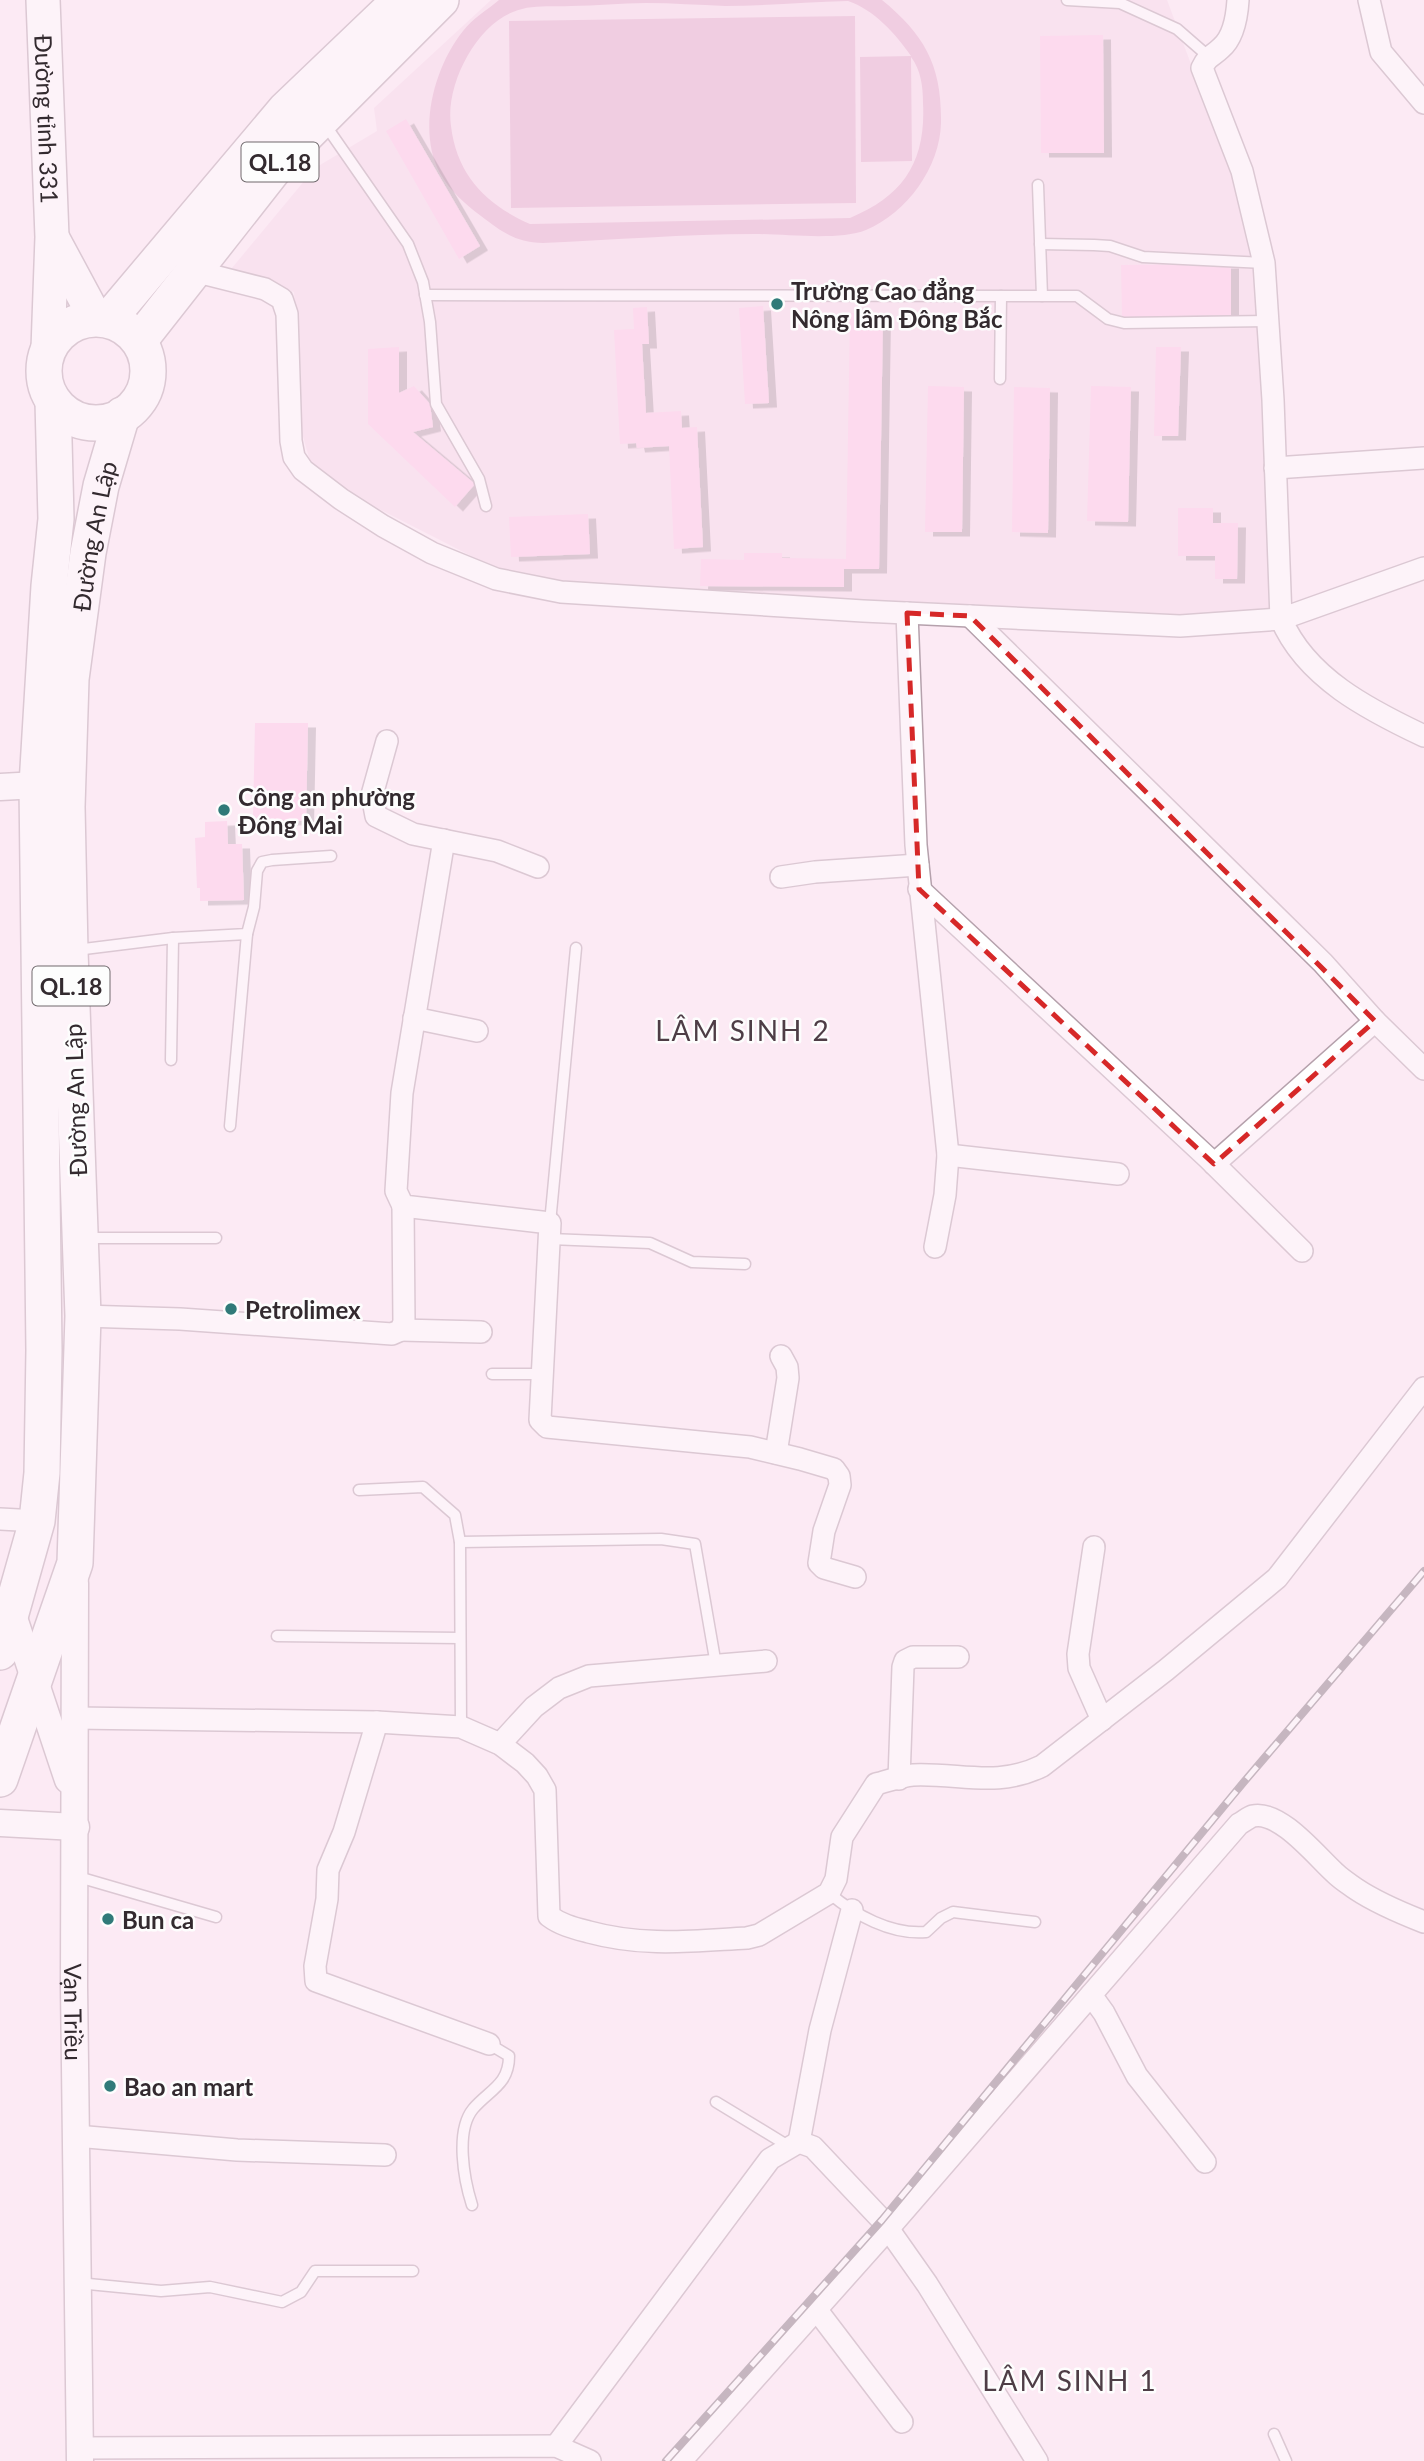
<svg xmlns="http://www.w3.org/2000/svg" width="1424" height="2461" viewBox="0 0 1424 2461" font-family="Lato,sans-serif">
	<style>
		.built { fill: #f7d9e9 }
		.green { fill: #e2acca; fill-rule: evenodd }
		.building { fill: #fec8e6; filter: url(#shadow) }
		.lines { fill: none; stroke-linecap: round; stroke-linejoin: round }
		.service-casing { stroke: #b5a1ac; stroke-width: 13 }
		.minor-casing { stroke: #b5a1ac; stroke-width: 24 }
		.tertiary-casing { stroke: #b5a1ac; stroke-width: 29 }
		.primary-casing { stroke: #b5a1ac; stroke-width: 36 }
		.trunk-casing { stroke: #b5a1ac; stroke-width: 38 }
		.service { stroke: #fff; stroke-width: 10 }
		.minor { stroke: #fff; stroke-width: 21 }
		.tertiary { stroke: #fff; stroke-width: 26 }
		.primary { stroke: #fff; stroke-width: 33 }
		.trunk { stroke: #fff; stroke-width: 35 }
		.rail-casing { stroke: #867980; stroke-width: 8 }
		.rail { stroke: #fdfdfd; stroke-width: 5; stroke-dasharray: 16; stroke-linecap: butt }
		.marked { fill: none; stroke: #d62828; stroke-width: 5; stroke-dasharray: 14 9; stroke-linejoin: round }
		.poi-dot { fill: #307a79; stroke: #fdfdfd; stroke-width: 2.5 }
		.labels { text-anchor: middle; dominant-baseline: central; stroke-width: 5; stroke-linejoin: round; paint-order: stroke }
		.shield { fill: #fdfdfd; stroke: #70696d; stroke-width: 2 }
		.shield-label { font-size: 23px; font-weight: bold; fill: #332a2f }
		.street-label { font-size: 24px; fill: #332a2f; stroke: #fdfdfd }
		.poi-label { font-size: 24px; font-weight: bold; fill: #332a2f; stroke: #fdfdfd; text-anchor: start }
		.quarter-label { font-size: 28px; letter-spacing: 2px; fill: #4e3d46; stroke: #fdfdfd }
	</style>
	<defs>
		<filter id="shadow"><feDropShadow dx="8" dy="4.5" stdDeviation="0" flood-color="#0004"/></filter>
	</defs>
	<rect width="100%" height="100%" fill="#fceaf4"/>
	<path class="built" d="M491 0H1167L1238 190 1252 247 1261 316 1272 620 594 589 531 579 489 565 330 484 312 468 302 433 294 292 232 268 315 168 377 131 374 108Z"/>
	<g class="green">
		<path d="M499 0H882C925 35 942 66 941 123 940 167 907 213 866 230 839 241 785 234 755 234 685 234 614 240 543 243 515 242 502 232 481 216 465 204 450 191 440 173 417 131 434 67 463 31 472 19 487 10 499 0ZM848 1C873 9 896 34 911 56L860 57 861 162 912 161 911 57C921 70 923 87 923 103 926 161 904 196 850 218L530 224C487 205 457 176 451 126 445 86 475 27 513 12 531 4 552 7 571 6 596 6 621 3 646 3 672 3 699 5 725 6 766 6 807 2 848 1Z"/>
		<path d="M855 16 856 203 511 208 509 21Z"/>
	</g>
	<g class="building">
		<path d="M1103 35 1104 153H1041L1040 36Z"/>
		<path d="M406 119 480 246 459 259 386 131Z"/>
		<path d="M1231 264V315L1122 317 1121 265Z"/>
		<path d="M763 306 769 403 745 404 739 308Z"/>
		<path d="M647 307 649 344H642L646 413 681 411 682 428 697 427 703 547 674 549 669 446 637 448 636 443 620 444 614 330 634 329 633 308Z"/>
		<path d="M850 313 883 314 879 569H844V587L700 586 701 559 744 560V553H782V558L846 559Z"/>
		<path d="M399 347V393L414 386 430 404 433 427 413 432 475 484 455 507 368 424V349Z"/>
		<path d="M1156 347H1181L1178 436H1154Z"/>
		<path d="M928 386 964 387 962 532H925Z"/>
		<path d="M1091 386 1131 387 1128 522 1087 521Z"/>
		<path d="M1014 387 1050 388 1048 533 1012 532Z"/>
		<path d="M1178 508H1213V523H1238L1237 579H1215V556H1178Z"/>
		<path d="M588 514 590 554 511 557 509 517Z"/>
		<path d="M255 723H308L306 821 253 820Z"/>
		<path d="M227 821 228 844H242L244 900 200 901V888H197L195 838 205 837V822Z"/>
	</g>
	<g class="lines">
		<g class="service-casing">
			<g id="service">
				<path d="M1067 0 1120 3 1177 29 1208 56"/>
				<path d="M324 123 408 244 423 282 430 322 436 404 479 479 486 506"/>
				<path d="M1038 185 1042 296"/>
				<path d="M1040 244 1094 245 1110 246 1143 257 1264 263"/>
				<path d="M425 295 1077 296 1108 319 1124 323 1268 321"/>
				<path d="M1000 379 1001 296"/>
				<path d="M76 950 173 938 247 934 254 907 257 871 262 862 272 860 331 856"/>
				<path d="M171 1060 173 938"/>
				<path d="M230 1126 247 934"/>
				<path d="M550 1223 576 948"/>
				<path d="M86 1238H216"/>
				<path d="M550 1239 650 1243 692 1262 745 1264"/>
				<path d="M492 1374H543"/>
				<path d="M359 1490 423 1487 455 1515 460 1542 461 1727"/>
				<path d="M460 1542 661 1539 695 1544 716 1665"/>
				<path d="M277 1636 460 1638"/>
				<path d="M75 1876 216 1917"/>
				<path d="M829 1893C855 1915 891 1935 926 1932L941 1918 953 1912 1035 1922"/>
				<path d="M716 2102 790 2147"/>
				<path d="M472 2205C464 2180 455 2131 473 2109 489 2090 509 2085 509 2056L489 2044"/>
				<path d="M78 2283 161 2291 210 2287 282 2302 301 2292 315 2271H413"/>
				<path d="M1274 2434 1286 2461"/>
			</g>
		</g>
		<g class="minor-casing">
			<g id="minor">
				<path d="M1238 0C1237 16 1234 37 1221 48 1212 57 1208 55 1202 68L1242 171 1264 263 1273 400 1281 619C1306 678 1369 710 1424 736"/>
				<path d="M1369 0 1381 52 1424 103"/>
				<path d="M194 271 265 289 282 299 287 314 291 441 294 457 303 470 341 499 383 526 432 553 496 579 561 592 863 611 1180 626 1281 619 1424 568"/>
				<path d="M1275 468 1424 458"/>
				<path d="M907 613 916 845 948 1155 945 1195 935 1247"/>
				<path d="M970 616 1323 963 1375 1021 1424 1069"/>
				<path d="M387 741 372 795 376 816 413 834 497 851 538 867"/>
				<path d="M444 840 402 1093 396 1191 403 1206 550 1223 540 1420 547 1427 750 1447 800 1459 834 1469 839 1476 840 1485 824 1531 819 1563 824 1568 855 1577"/>
				<path d="M781 877 815 872 918 865"/>
				<path d="M919 889 1208 1158 1302 1251"/>
				<path d="M414 1018 477 1031"/>
				<path d="M948 1155 1118 1174"/>
				<path d="M1214 1164 1375 1021"/>
				<path d="M83 1316 180 1319 392 1334 401 1330 404 1322 403 1206"/>
				<path d="M401 1330 481 1332"/>
				<path d="M776 1453 788 1378 787 1367 781 1356"/>
				<path d="M0 1519 37 1521"/>
				<path d="M1094 1547 1078 1654 1079 1668 1102 1720"/>
				<path d="M75 1718 377 1722 461 1727 500 1744 525 1763 537 1776 545 1790 549 1916C561 1925 574 1928 589 1932 644 1947 691 1941 747 1938L759 1935 829 1893 836 1879 842 1837 876 1784C888 1781 901 1776 913 1775 961 1773 997 1788 1042 1766L1166 1670 1277 1578 1424 1388"/>
				<path d="M377 1722 344 1832 328 1870 327 1899 315 1966 316 1981 489 2044"/>
				<path d="M500 1744 534 1707 559 1688 589 1676 766 1661"/>
				<path d="M899 1779 903 1667 905 1661 913 1657H958"/>
				<path d="M1091 1995 1104 2013 1137 2076 1205 2162"/>
				<path d="M76 2136 237 2150 385 2155"/>
				<path d="M799 2142 820 2030 852 1910"/>
				<path d="M816 2309 902 2422"/>
				<path d="M556 2446 770 2159 799 2142 813 2147 882 2220 927 2284 1037 2461"/>
				<path d="M80 2448 556 2446 590 2461"/>
				<path d="M681 2461 888 2229 1239 1824C1243 1822 1249 1817 1253 1816 1280 1810 1317 1857 1335 1873 1341 1879 1349 1884 1356 1889 1377 1903 1401 1913 1424 1922"/>
			</g>
		</g>
		<g class="tertiary-casing">
			<g id="tertiary">
				<path d="M0 787 37 785"/>
				<path id="s1" d="M75 1583 74 1986 80 2461"/>
				<path d="M12 1612 68 1780"/>
				<path d="M0 1823 76 1827"/>
			</g>
		</g>
		<g class="primary-casing">
			<g id="primary">
				<path id="s2" d="M43 0 52 237 48 349"/>
				<path d="M53 239 96 319"/>
			</g>
		</g>
		<g class="trunk-casing">
			<g id="trunk">
				<circle cx="96" cy="371" r="52"/>
				<path d="M108 320 285 110 400 0"/>
				<path d="M139 341 282 159 441 0"/>
				<path d="M0 1652 37 1521 42 1473 44 1350 37 785 49 586 56 519 53 401"/>
				<path id="s3" d="M0 1779 75 1563 83 1316 70 951 67 807 71 679 88 553 101 486 122 415"/>
			</g>
		</g>
		<use href="#service" class="service"/>
		<use href="#minor" class="minor"/>
		<use href="#tertiary" class="tertiary"/>
		<use href="#primary" class="primary"/>
		<use href="#trunk" class="trunk"/>
		<g class="rail-casing">
			<path id="rail" d="M666 2461 882 2220 1243 1783 1424 1571"/>
		</g>
		<use href="#rail" class="rail"/>
	</g>
	<path d="M0 0H1424V2461H0ZM907 613 970 616 1375 1021 1214 1164 919 889Z" fill="#fceaf4" fill-opacity=".55" fill-rule="evenodd"/>
	<path class="marked" d="M907 613 970 616 1375 1021 1214 1164 919 889Z"/>
	<g class="poi-dot">
		<circle cx="777" cy="304" r="7"/>
		<circle cx="224" cy="810" r="7"/>
		<circle cx="231" cy="1309" r="7"/>
		<circle cx="108" cy="1919" r="7"/>
		<circle cx="110" cy="2086" r="7"/>
	</g>
	<g class="labels">
		<g class="shield">
			<rect x="241.5" y="142.5" width="77" height="39" rx="5"/>
			<rect x="32.5" y="966.5" width="77" height="39" rx="5"/>
		</g>
		<g class="shield-label">
			<text x="280" y="162">QL.18</text>
			<text x="71" y="986">QL.18</text>
		</g>
		<g class="street-label">
			<text stroke="none"><textPath href="#s2" startOffset="119">Đường tỉnh 331</textPath></text>
			<text stroke="none"><textPath href="#s3" startOffset="1258">Đường An Lập</textPath></text>
			<text transform="translate(75 1100) rotate(-92)">Đường An Lập</text>
			<text stroke="none"><textPath href="#s1" startOffset="429">Vạn Triều</textPath></text>
		</g>
		<g class="poi-label">
			<text x="791" y="290">Trường Cao đẳng<tspan x="791" dy="28">Nông lâm Đông Bắc</tspan></text>
			<text x="238" y="796">Công an phường<tspan x="238" dy="28">Đông Mai</tspan></text>
			<text x="245" y="1309">Petrolimex</text>
			<text x="122" y="1919">Bun ca</text>
			<text x="124" y="2086">Bao an mart</text>
		</g>
		<g class="quarter-label">
			<text x="743" y="1030">LÂM SINH 2</text>
			<text x="1070" y="2380">LÂM SINH 1</text>
		</g>
	</g>
</svg>
